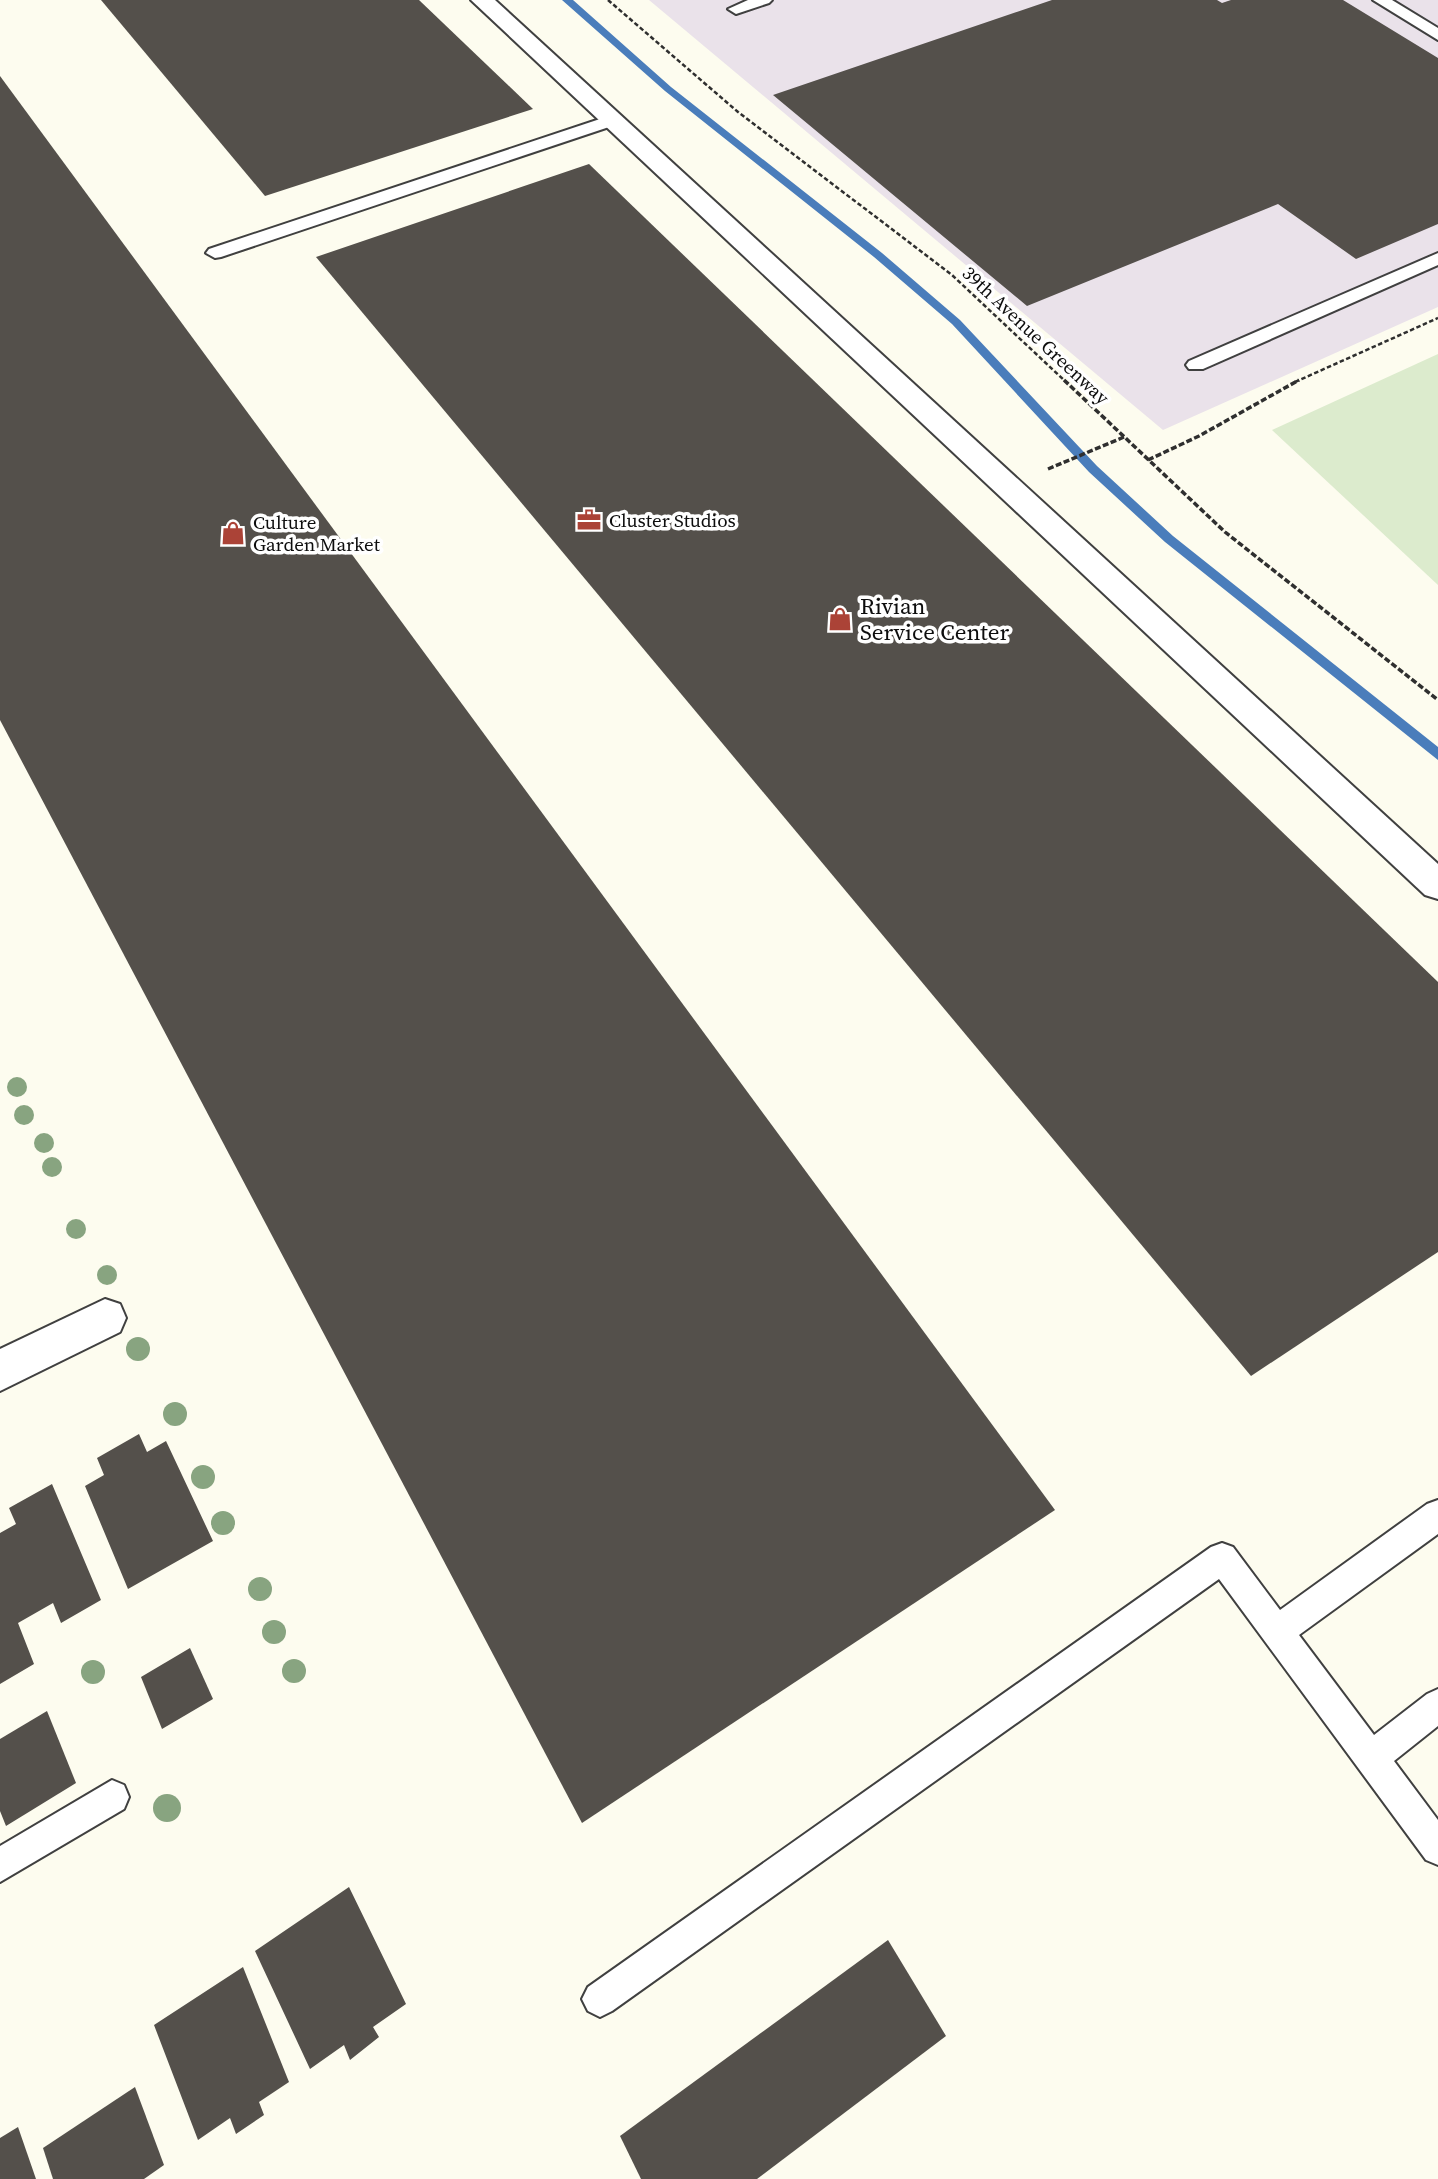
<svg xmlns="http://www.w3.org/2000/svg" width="1438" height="2179" viewBox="0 0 1438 2179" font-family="'Source Serif 4',serif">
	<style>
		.industrial { fill: #eae2ea }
		.pitch { fill: #dcebcd }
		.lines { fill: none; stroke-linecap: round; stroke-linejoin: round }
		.stream { fill: #4a7dbb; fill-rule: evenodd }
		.building { fill: #54504b }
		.service-casing { stroke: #404040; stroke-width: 4 }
		.minor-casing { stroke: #404040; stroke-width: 4 }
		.path-far1 { stroke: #2f2f2f; stroke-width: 2.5; stroke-dasharray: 4.5 2.5; stroke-linecap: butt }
		.path { stroke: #2f2f2f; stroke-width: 3.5; stroke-dasharray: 6 2.5; stroke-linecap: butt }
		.service { fill: #fff; fill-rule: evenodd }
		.minor { fill: #fff; fill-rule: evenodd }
		.tree { fill: #88a480 }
		.labels { text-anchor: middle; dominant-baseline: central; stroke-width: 7; stroke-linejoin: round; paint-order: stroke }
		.far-street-label { font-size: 19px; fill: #0d0d0d; stroke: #fff }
		.far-poi-label { font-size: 19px; fill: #0d0d0d; stroke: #fff; text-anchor: start }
		.poi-label { font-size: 23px; fill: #0d0d0d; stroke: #fff; text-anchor: start }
	</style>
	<rect width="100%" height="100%" fill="#fdfcef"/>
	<path class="industrial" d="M649 0H1438V307L1163 430Z"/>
	<path class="pitch" d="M1438 354V585L1272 430Z"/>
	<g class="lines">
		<path class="stream" d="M562 0H573L671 87 882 253 960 320 1097 466 1173 536 1438 747V760L1165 542 1089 472 952 324 874 257 665 91Z"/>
	</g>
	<g class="building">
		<path d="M101 0H419L533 109 265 196Z"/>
		<path d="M1052 0H1217L1222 3 1231 0H1343L1438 58V224L1356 259 1278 204 1027 306 773 95Z"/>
		<path d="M0 76 1055 1510 582 1823 0 720Z"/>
		<path d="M589 164 1438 982V1252L1251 1376 316 257Z"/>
		<path d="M139 1434 147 1452 166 1441 213 1541 128 1589 85 1486 104 1475 97 1458Z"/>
		<path d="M52 1484 101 1600 61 1623 53 1603 18 1623 34 1664 0 1684V1533L16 1524 9 1508Z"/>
		<path d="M190 1648 213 1699 162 1729 141 1677Z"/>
		<path d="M47 1711 76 1783 6 1826 0 1811V1739Z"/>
		<path d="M349 1887 406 2004 373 2027 379 2037 350 2060 344 2045 310 2069 255 1951Z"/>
		<path d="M888 1940 946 2036 757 2179H641L620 2136Z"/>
		<path d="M243 1967 289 2082 259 2102 264 2115 236 2134 230 2118 198 2140 154 2025Z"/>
		<path d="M135 2087 164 2165 144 2179H53L43 2148Z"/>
		<path d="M18 2127 36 2179H0V2138Z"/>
	</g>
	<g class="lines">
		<g class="service-casing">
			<g id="service">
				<path d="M748 0H772L769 3 736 14 728 9Z"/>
				<path d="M1373 0H1392L1438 28V40Z"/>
				<path d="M612 115 618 116 620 120 618 124 221 257 215 258 206 253 209 249Z"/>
				<path d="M1438 253V265L1203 369H1189L1186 365 1189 361Z"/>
				<path d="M1438 1500V1534L1299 1635 1374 1735 1427 1694 1438 1689V1726L1394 1761 1438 1820V1865L1426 1860 1219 1579 612 2011 600 2017 588 2011 582 1999 588 1987 1211 1547 1222 1543 1233 1547 1280 1610 1427 1504Z"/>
				<path d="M112 1780 124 1785 129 1797 124 1809 0 1882V1846Z"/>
			</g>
		</g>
		<g class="minor-casing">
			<g id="minor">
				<path d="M471 0H495L1438 864V899L1425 895Z"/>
				<path d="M105 1299 120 1304 126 1318 120 1332 0 1391V1349Z"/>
			</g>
		</g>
		<g class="path-far1">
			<path d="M608 0 738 112 952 275 1066 382"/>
			<path d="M1295 382 1438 318"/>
		</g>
		<g class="path">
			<path d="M1064 380 1225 532 1438 700"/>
			<path d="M1148 460 1199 436 1299 380"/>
			<path d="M1048 469 1124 437"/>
		</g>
		<use href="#service" class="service"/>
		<use href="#minor" class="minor"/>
	</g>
	<g class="tree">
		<circle cx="17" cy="1087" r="10"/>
		<circle cx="24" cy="1115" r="10"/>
		<circle cx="44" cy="1143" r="10"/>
		<circle cx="52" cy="1167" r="10"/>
		<circle cx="76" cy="1229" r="10"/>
		<circle cx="107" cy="1275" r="10"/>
		<circle cx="138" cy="1349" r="12"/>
		<circle cx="175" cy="1414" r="12"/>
		<circle cx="203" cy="1477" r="12"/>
		<circle cx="223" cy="1523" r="12"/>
		<circle cx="260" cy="1589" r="12"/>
		<circle cx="274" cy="1632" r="12"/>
		<circle cx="294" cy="1671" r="12"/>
		<circle cx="93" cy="1672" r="12"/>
		<circle cx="167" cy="1808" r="14"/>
	</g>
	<defs>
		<g id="office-bare" transform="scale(1.89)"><path d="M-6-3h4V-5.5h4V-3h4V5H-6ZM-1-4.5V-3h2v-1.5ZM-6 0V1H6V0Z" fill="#ab4337" stroke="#fff" stroke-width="2.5" paint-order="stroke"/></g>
		<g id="shop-bare" transform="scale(1.89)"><path d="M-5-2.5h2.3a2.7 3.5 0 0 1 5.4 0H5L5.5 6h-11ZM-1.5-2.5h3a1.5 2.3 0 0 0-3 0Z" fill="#ab4337" stroke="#fff" stroke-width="2.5" paint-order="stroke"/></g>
	</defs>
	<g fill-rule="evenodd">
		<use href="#office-bare" x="589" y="520"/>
		<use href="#shop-bare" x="233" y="533"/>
		<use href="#shop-bare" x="840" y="619"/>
	</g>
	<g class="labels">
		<g class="far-street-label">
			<text transform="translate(1036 335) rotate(43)">39th Avenue Greenway</text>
		</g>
		<g class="far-poi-label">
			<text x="609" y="520">Cluster Studios</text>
			<text x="253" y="522">Culture<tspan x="253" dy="22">Garden Market</tspan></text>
		</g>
		<g class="poi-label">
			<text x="860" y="606">Rivian<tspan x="860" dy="26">Service Center</tspan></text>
		</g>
	</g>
</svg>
